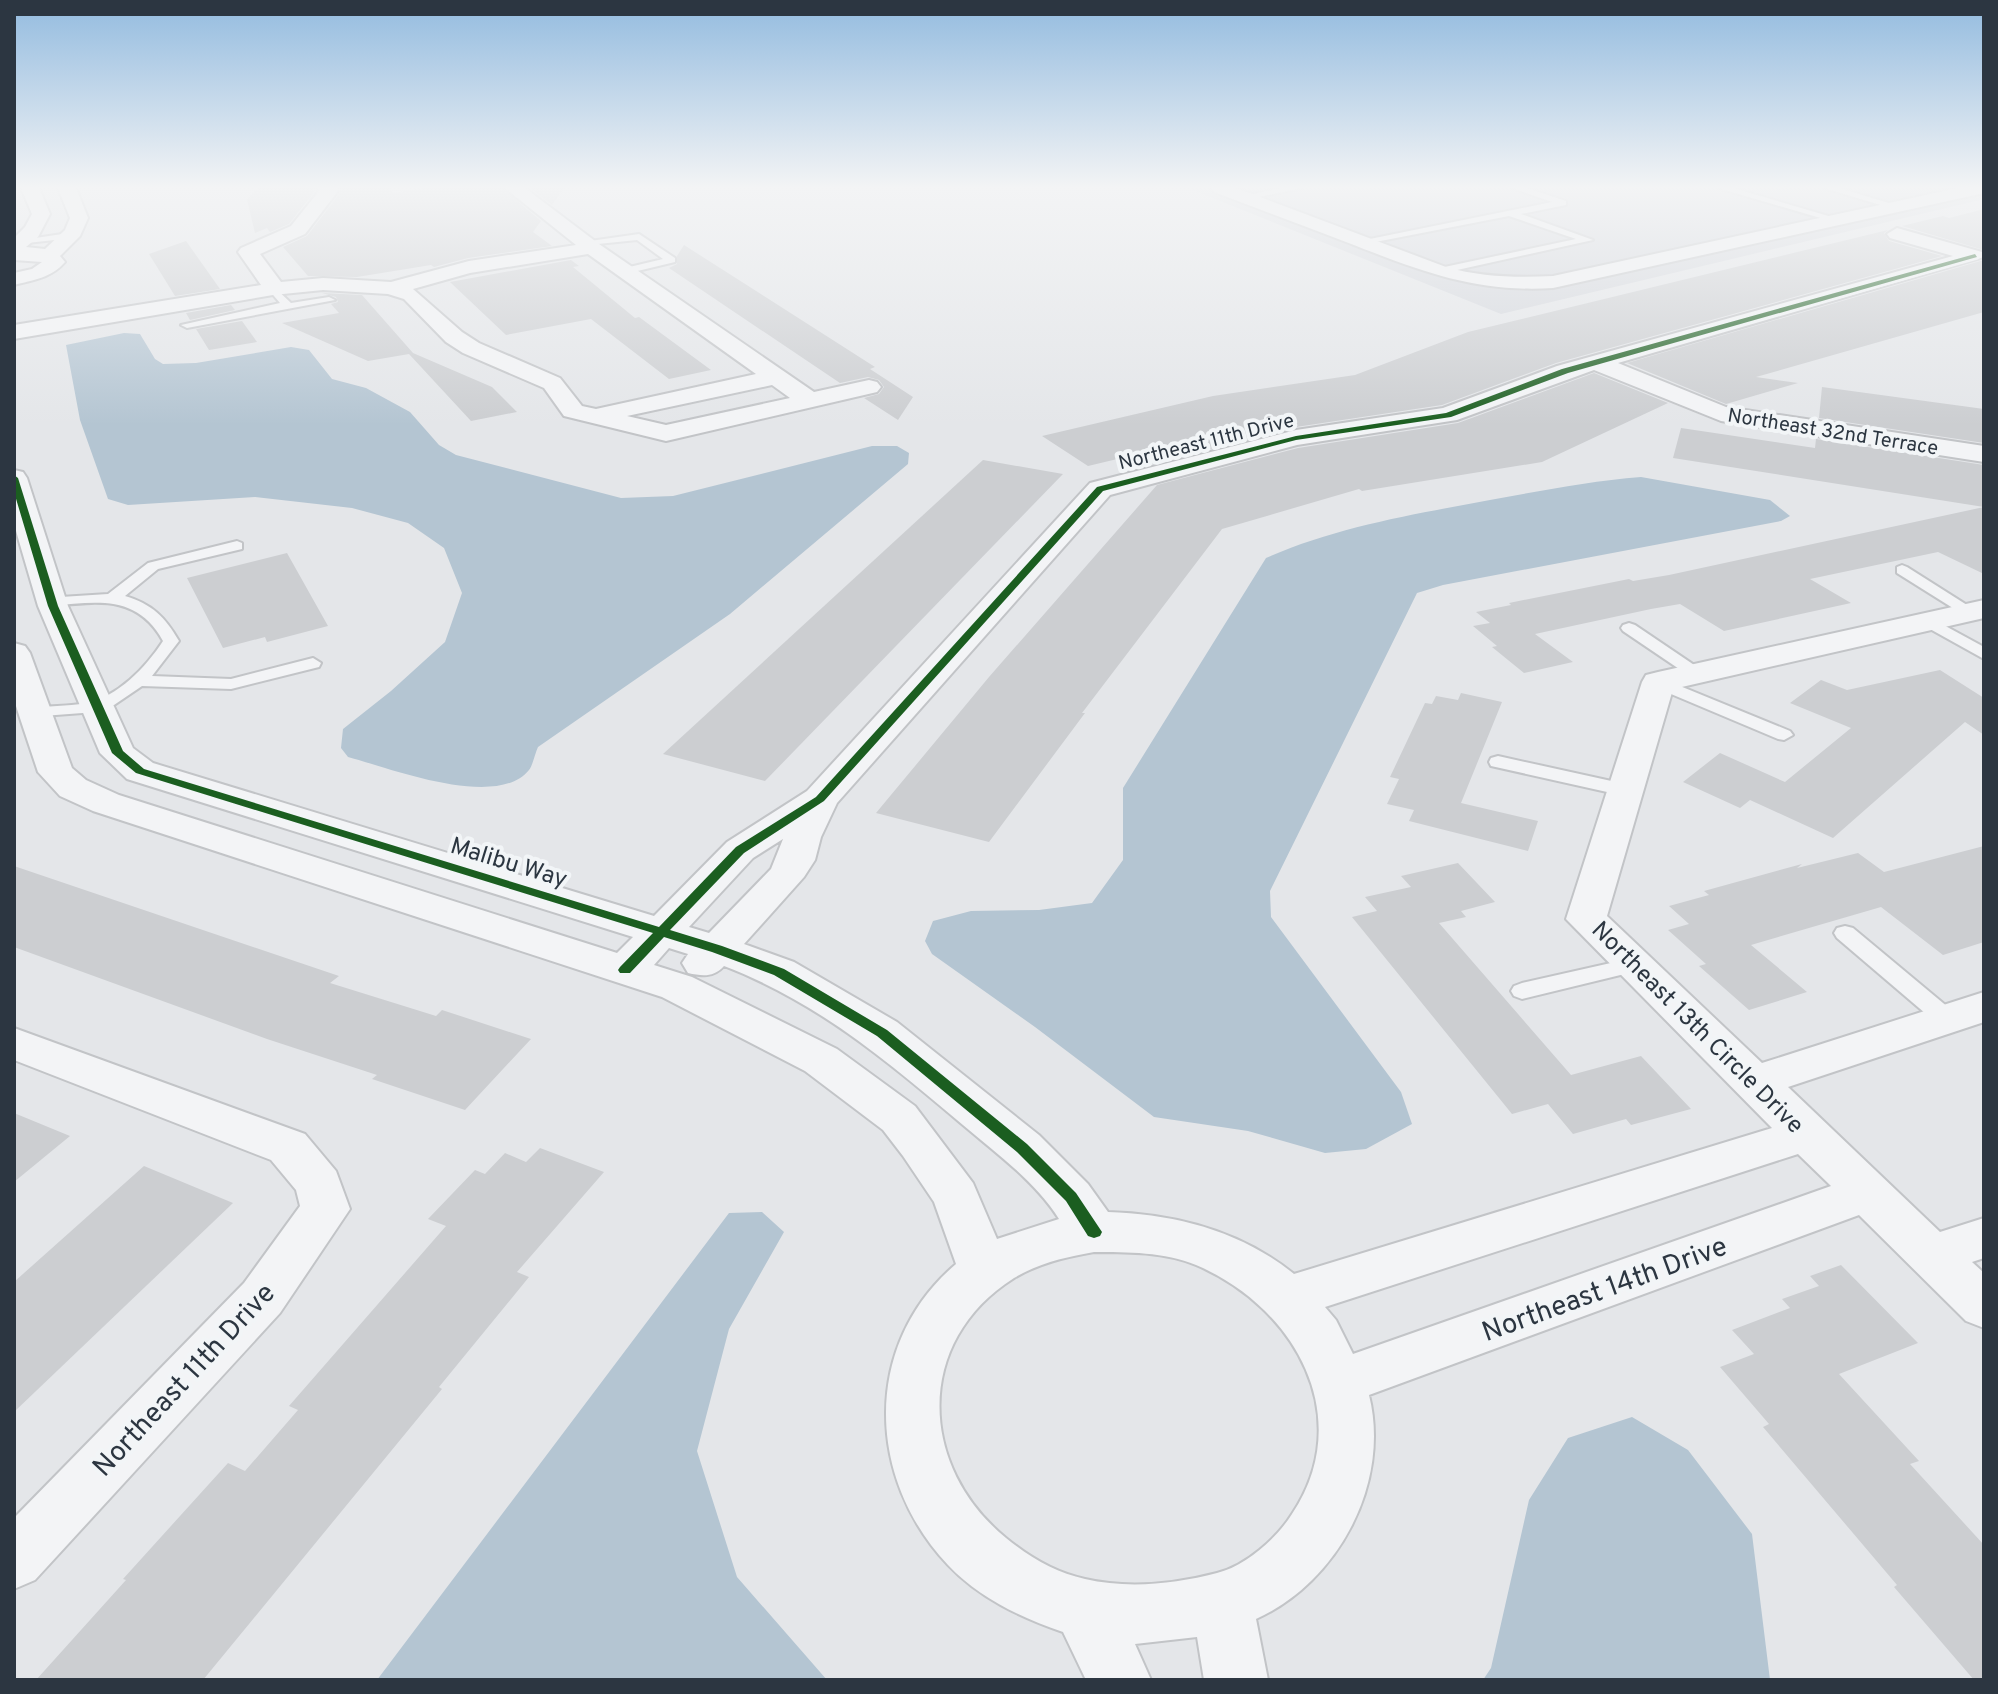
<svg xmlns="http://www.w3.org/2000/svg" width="1998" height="1694" font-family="Overpass,sans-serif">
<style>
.built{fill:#d3d6dc}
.water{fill:#b4c5d2}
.building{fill:#ccced1}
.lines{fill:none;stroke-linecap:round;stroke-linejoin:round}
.service-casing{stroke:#c2c4c7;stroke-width:4}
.minor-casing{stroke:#c2c4c7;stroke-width:4}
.service{fill:#f3f4f6;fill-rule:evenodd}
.minor{fill:#f3f4f6;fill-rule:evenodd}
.cycleway-casing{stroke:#f2f5f7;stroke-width:5}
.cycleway{fill:#1b5e20;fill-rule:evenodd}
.labels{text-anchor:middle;stroke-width:8;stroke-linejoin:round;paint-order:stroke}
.far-street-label{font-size:20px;fill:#2c3641;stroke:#f2f5f7}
.street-label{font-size:24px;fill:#2c3641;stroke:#f2f5f7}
.near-street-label{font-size:28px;fill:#2c3641;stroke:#f2f5f7}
</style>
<rect width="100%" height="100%" fill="#e4e6e9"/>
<polygon class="built" points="1188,188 1984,188 1984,199 1501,314"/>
<g class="water">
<path d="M124,333L140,334L155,359L163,364L196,363L291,347L309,350L332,379L366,388L410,412L439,445L456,455L621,498L673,496L872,446H897L909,453L908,464L730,614L538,747C535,753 533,765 529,770C497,810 389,768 348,757L341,748L343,729L391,691L445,642L462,593L444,548L408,523L352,508L255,497L128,505L108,499L80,420L66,345Z"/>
<path d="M1641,477L1770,500L1790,516L1781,521L1443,585L1417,593L1270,891L1271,917L1401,1092L1412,1124L1366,1149L1325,1153L1248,1131L1154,1117L1035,1027L932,954L925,941L933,921L971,911L1039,910L1092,903L1123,860V788L1266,558C1336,527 1415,514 1490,500C1540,491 1590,481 1641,477Z"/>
<polygon points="762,1212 784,1232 729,1329 697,1451 737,1577 827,1680 377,1680 729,1213"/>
<polygon points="1632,1417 1688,1450 1752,1534 1770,1680 1483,1680 1491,1668 1529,1500 1568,1438"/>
</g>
<g class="building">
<polygon points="257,188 314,188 315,191 289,224 270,232 267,228 255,233 247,200"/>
<polygon points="340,188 391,188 392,193 423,188 502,188 541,221 533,232 552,246 468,258 434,267 431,265 357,277 308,276 283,247 307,236 340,193"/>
<polygon points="530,188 564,188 552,205"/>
<polygon points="1984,209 1984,250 1902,226 1943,216 1949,218"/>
<polygon points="1888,230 1884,233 1889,241 1942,256 1556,363 1442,405 1296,427 1183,456 1197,440 1088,466 1042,436 1213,396 1355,375 1468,332"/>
<polygon points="186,241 220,289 175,296 149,254"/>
<polygon points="684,245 875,367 870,369 913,397 898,420 864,398 879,394 884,387 879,380 868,377 840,383 669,268 677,264 677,256"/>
<polygon points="571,260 579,266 573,267 635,318 639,317 711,370 669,379 591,319 506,335 450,282"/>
<polygon points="1984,260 1984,312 1756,377 1798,383 1726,404 1627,363"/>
<polygon points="322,293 362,295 413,353 492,387 517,412 471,421 409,354 368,361 282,323 339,313 331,304 338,302 336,297"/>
<polygon points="231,305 235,310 190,320 186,313"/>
<polygon points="242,321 257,342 209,350 196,329"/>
<polygon points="1594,373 1668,403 1542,462 1362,491 1359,489 1222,529 1082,713 1085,713 989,842 876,813 989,677 1157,485 1298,448 1458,423"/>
<polygon points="1822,387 1984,409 1984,443 1819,418"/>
<polygon points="1681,428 1815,448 1816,439 1984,465 1984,507 1673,458"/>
<polygon points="983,460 1063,474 765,781 663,754"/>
<polygon points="1984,507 1984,574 1938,552 1810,579 1851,603 1724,631 1680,604 1651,609 1535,634 1573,662 1524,673 1492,647 1497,646 1473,626 1490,623 1476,612 1511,605 1509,603 1629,579 1633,581 1669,575"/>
<polygon points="287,553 328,626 267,642 265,637 223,648 187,578"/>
<polygon points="1940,670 1984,698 1984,735 1965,722 1833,838 1750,800 1740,808 1683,782 1720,753 1785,782 1851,728 1790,703 1821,680 1847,690"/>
<polygon points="1461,693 1502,702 1461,803 1538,821 1528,851 1409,821 1414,810 1387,804 1399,779 1390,777 1425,703 1432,704 1436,696 1458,700"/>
<polygon points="1984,846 1984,942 1943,955 1881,907 1751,945 1807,992 1749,1010 1699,966 1706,964 1668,930 1689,924 1669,906 1709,895 1704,891 1802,864 1797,868 1858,853 1884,872"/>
<polygon points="1458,863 1495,902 1461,911 1466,917 1439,923 1571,1075 1641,1056 1691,1109 1631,1125 1626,1119 1573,1134 1548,1104 1512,1114 1352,917 1377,911 1365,897 1411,887 1401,876"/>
<polygon points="14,866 339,976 330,983 436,1016 442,1010 531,1039 465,1110 372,1079 377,1075 267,1039 14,947"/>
<polygon points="14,1113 70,1136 14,1182"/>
<polygon points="540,1148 604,1172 517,1272 529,1277 439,1387 442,1389 203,1680 36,1680 126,1580 123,1579 228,1463 245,1471 298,1410 289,1406 446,1226 428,1219 475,1170 485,1174 505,1153 526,1162"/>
<polygon points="144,1166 233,1203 14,1412 14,1282"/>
<polygon points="1841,1265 1918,1343 1839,1374 1919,1461 1910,1464 1984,1545 1984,1680 1974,1680 1894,1587 1897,1585 1763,1427 1769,1424 1720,1367 1754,1354 1732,1330 1790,1308 1782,1299 1819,1286 1810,1276"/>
</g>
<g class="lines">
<g class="service-casing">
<g id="service">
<polygon points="1281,188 1302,188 1245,200 1240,197"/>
<polygon points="1512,188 1526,188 1566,201 1566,205 1521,214 1593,240 1439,274 1435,273 1435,269 1576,239 1509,216 1360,245 1355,242 1552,202"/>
<polygon points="1718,188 1733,188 1842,220 1834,222"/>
<polygon points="1824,188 1839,188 1902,207 1897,210"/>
<polygon points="69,233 74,236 73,238 27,243 22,240"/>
<polygon points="639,234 675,258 675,262 625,274 620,271 621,269 663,259 637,240 588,245 583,242"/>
<polygon points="273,286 291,303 329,297 335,300 187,328 181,325 280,303 268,289"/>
<path d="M237,541L242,543V549L158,569L125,596C152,604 165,617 179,641L152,676L231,679L313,658L321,663L319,667L231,689L142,686L114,705L96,712L29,717L26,713L29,709C47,705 67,707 86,703C118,697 146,667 163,641C137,594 97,602 51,606L45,604V598L108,594L148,563Z"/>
<polygon points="1902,565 1907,567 1978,612 1976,615 1964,615 1897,573 1897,567"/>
<polygon points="1927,616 1984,647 1984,659 1921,624 1921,618"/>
<polygon points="1629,623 1635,625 1706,673 1697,678 1691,677 1623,631 1621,628 1623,625"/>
<polygon points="1658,677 1790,731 1793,735 1784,740 1778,739 1652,686 1649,682 1652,678"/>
<polygon points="1498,756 1625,784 1635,790 1625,796 1491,766 1489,762 1491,758"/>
<polygon points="1845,926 1853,928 1955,1013 1958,1019 1955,1025 1939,1025 1837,938 1834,933 1837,928"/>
<polygon points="1633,958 1641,960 1644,965 1641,970 1522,999 1514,996 1511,991 1514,986 1522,983"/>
</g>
</g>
<g class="minor-casing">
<g id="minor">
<path d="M21,188H39L50,214L38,237L26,247L45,249L65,230L70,218L58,188H76L88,218L80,236L60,256L65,262C51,278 33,280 14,285V273L32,269L42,262L14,260V238L25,227L32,214Z"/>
<path d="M317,188H336L338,191L305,234L260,254L281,282L323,278L391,282L469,261L576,245L505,188H525L599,244L814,392L869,380L877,382L881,387L877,392L666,441L564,416L544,388L463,353L446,342L404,299L388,294L323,290L273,295L14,339V325L261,285L238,252L241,248L291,226L319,191ZM588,254L756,374L596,409L582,406L560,378L479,343L462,332L413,289L470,273ZM772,385L790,398L666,425L627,416Z"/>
<path d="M1211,188H1236L1446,267C1481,277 1517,278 1553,276L1958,188H1984V193L1553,288C1474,293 1418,270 1346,242C1302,225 1258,209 1214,192Z"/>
<path d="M1897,228L1982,252L1984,257L1618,363L1726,407L1984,446V462L1721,421L1594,370L1457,420L1297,445L1110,495L837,803L821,837L815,860L804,877L744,944L794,962L897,1022L1039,1135L1088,1184L1108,1212C1175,1214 1241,1231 1294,1274L1772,1128L1566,919L1642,682L1646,675L1658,672L1984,600V618L1673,689L1607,916L1762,1063L1984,992V1022L1788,1087L1940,1232L1984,1218V1258L1972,1262L1984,1273V1328L1966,1321L1859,1215L1369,1395C1391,1483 1338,1582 1256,1619L1268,1680H1204L1197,1637L1135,1644L1151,1680H1086L1063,1632C1020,1617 979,1598 948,1565C866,1478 862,1344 956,1264L934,1202L903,1156L883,1130L805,1071L662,997L93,811L60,796L38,772L14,700V643L25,646L30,653L72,768L86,780L119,795L617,953L633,937L127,779L100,753L38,606L14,524V470L23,472L27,478L68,606L133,748L153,763L654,916L727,842L807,791L1090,483L1296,430L1443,408L1557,366L1953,256L1890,238L1887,234ZM783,839L771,869L709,933L689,927L753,858ZM669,948L688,954L682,963L688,973C702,976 713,978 724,966C818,1002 887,1061 963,1125C996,1153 1036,1182 1059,1219L997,1239L973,1183L915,1106L837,1049L692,977L654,965ZM1798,1154L1831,1186L1353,1354L1336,1320L1325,1307ZM1094,1252C1127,1252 1165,1252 1196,1265C1295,1307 1357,1417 1292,1514C1277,1538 1246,1566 1217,1573C1175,1584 1128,1589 1085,1579C1056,1573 1029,1557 1006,1538C918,1466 914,1341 1014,1278C1039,1263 1066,1257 1094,1252Z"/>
<polygon points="14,1028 305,1134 336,1171 350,1209 280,1313 35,1580 14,1589 14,1518 244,1283 300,1206 296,1190 271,1160 14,1060"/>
</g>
</g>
<use href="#service" class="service"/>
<use href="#minor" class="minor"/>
<g class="cycleway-casing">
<polygon id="cycleway" points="1975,254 1977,257 1568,373 1451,417 1296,440 1103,491 824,801 744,853 670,930 722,946 784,969 887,1030 1027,1144 1076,1193 1102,1232 1100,1236 1094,1238 1088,1236 1066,1201 1017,1152 877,1036 774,975 712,952 664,937 630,973 620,973 618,970 620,967 653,933 136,773 112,753 48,606 14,492 14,475 18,478 58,606 123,751 144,769 659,927 736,847 816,797 1097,487 1296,436 1446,413 1562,369"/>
</g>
<use href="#cycleway" class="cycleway"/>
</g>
<linearGradient id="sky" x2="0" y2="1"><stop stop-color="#93bbdf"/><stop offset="0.44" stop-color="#f3f4f5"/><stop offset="1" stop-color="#f3f4f5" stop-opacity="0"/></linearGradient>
<rect width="1998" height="425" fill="url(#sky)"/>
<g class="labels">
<g class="far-street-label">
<text transform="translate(1833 431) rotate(9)" y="7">Northeast 32nd Terrace</text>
<text transform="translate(1206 441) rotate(-14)" y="7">Northeast 11th Drive</text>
</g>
<g class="street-label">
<text transform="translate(509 862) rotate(17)" y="8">Malibu Way</text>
<text transform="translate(1698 1027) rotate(45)" y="8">Northeast 13th Circle Drive</text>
</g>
<g class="near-street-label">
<text transform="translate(1604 1288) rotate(-20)" y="10">Northeast 14th Drive</text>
<text transform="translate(183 1379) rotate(-47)" y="10">Northeast 11th Drive</text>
</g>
</g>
<rect width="1998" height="1694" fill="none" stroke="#2c3641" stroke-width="32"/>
</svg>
